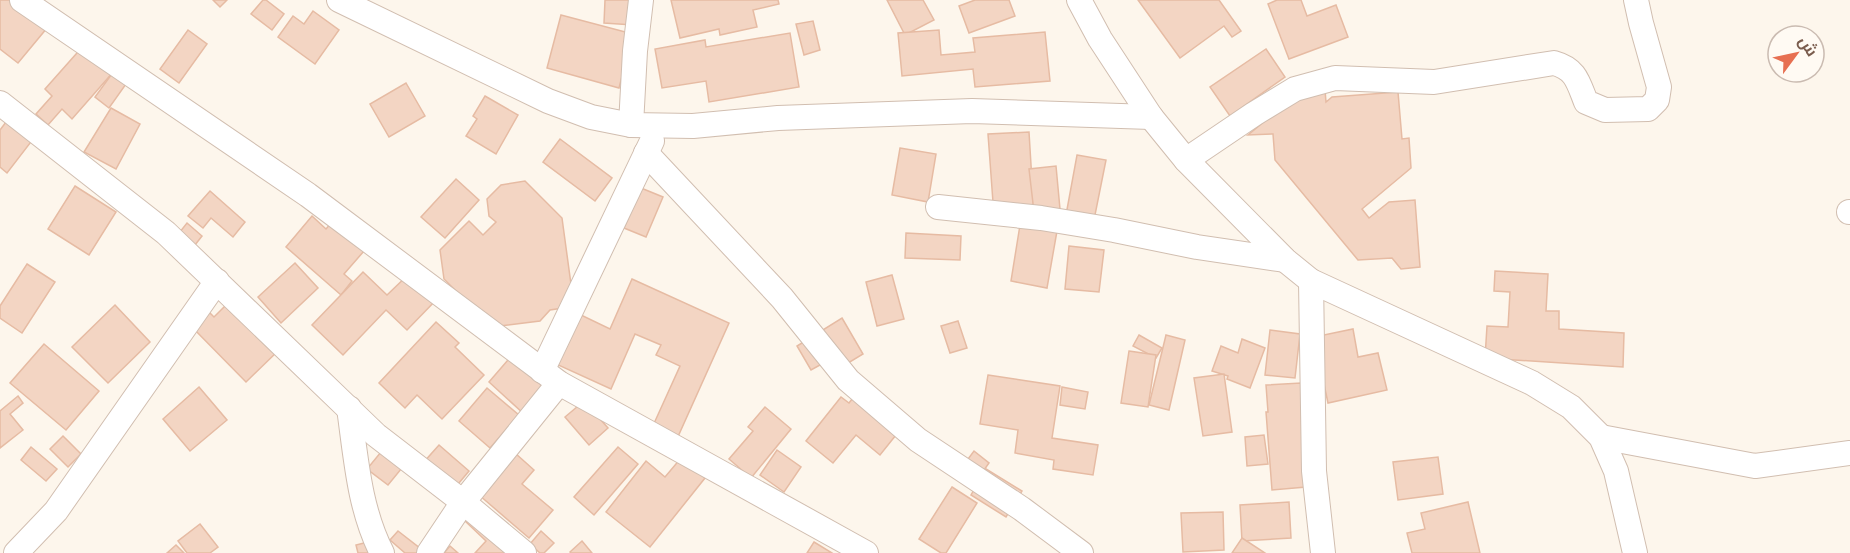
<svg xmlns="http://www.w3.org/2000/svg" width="1850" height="553" font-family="'Noto Sans',Cairo,sans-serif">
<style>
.building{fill:#f3d5c3;stroke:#e6bba3;stroke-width:1.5}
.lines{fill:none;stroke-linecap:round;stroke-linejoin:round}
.minor-casing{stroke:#d1beb0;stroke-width:26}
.minor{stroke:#fff;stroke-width:24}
</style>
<rect width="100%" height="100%" fill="#fdf6ec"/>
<g class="building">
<polygon points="0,0 13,0 47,28 18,63 0,49"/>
<polygon points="213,0 227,0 220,7"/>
<polygon points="263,0 266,0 284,14 272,30 251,14"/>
<polygon points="605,0 634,0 633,25 604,23"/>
<polygon points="671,0 778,0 779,4 753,10 757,27 720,35 719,29 680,38"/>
<polygon points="887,0 923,0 934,20 905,35"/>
<polygon points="975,0 1009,0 1015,16 969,33 959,6"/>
<polygon points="1138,0 1219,0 1241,31 1232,37 1224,26 1180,58"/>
<polygon points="1277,0 1301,0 1307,16 1336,5 1348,37 1289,59 1268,4"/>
<polygon points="313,11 339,30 315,64 278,37 293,16 304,24"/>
<polygon points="561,15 633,34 619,88 547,68"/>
<polygon points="813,21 820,50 804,55 796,24"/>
<polygon points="188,30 207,44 179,83 160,69"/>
<polygon points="939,30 941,55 975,52 973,38 1045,32 1050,81 975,87 973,69 902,76 898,33"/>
<polygon points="790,33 799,87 709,102 706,81 662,88 655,49 705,40 706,47"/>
<polygon points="92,36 122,62 72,119 62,109 48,125 36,114 52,96 45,89"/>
<polygon points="1266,49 1285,77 1230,116 1210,87"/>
<polygon points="122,60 136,70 109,108 95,97"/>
<polygon points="1324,78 1326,102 1332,97 1398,92 1402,139 1409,138 1411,168 1362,209 1369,218 1389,202 1415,200 1420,267 1401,269 1392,258 1358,260 1275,160 1273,134 1248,135 1271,116"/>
<polygon points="406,83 425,116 389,137 370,104"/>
<polygon points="485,96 518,115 496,154 466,136 477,119 473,116"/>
<polygon points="111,108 140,124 116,169 84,152"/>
<polygon points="9,118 34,138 7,173 0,167 0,130"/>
<polygon points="1029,132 1034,214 994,216 988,134"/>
<polygon points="560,139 612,178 595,201 543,162"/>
<polygon points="900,148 936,154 928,202 892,195"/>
<polygon points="1077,155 1106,160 1094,220 1066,215"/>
<polygon points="1056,166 1060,209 1034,212 1029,169"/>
<polygon points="456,179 479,200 445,238 421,217"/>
<polygon points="525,181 562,218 573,299 563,308 550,310 540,321 492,327 444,279 440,250 469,221 483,235 496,222 489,216 487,199 501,185"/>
<polygon points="75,186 116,212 89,255 48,229"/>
<polygon points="641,188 663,197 646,237 624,228"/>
<polygon points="210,191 245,222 233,237 211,218 203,228 188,216"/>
<polygon points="312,216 326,229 332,222 364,251 344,274 352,281 341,295 286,247"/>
<polygon points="187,223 202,236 195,245 179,233"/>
<polygon points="1020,225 1057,231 1047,288 1011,281"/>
<polygon points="906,233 961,236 960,260 905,258"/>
<polygon points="1069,246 1104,250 1099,292 1065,289"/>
<polygon points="295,263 318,288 281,323 258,297"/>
<polygon points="27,264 55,282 22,333 0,318 0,306"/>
<polygon points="412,271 439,297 407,330 386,310 343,355 312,325 363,272 387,295"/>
<polygon points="1495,271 1548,274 1546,311 1559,311 1559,329 1624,333 1623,367 1485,358 1487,326 1508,327 1510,292 1494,291"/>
<polygon points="892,275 904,319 877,326 866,282"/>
<polygon points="632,279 729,323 676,441 651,430 680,366 656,355 661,345 635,334 611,389 556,364 579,314 610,329"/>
<polygon points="232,299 281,348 246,382 190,325 206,309 214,317"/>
<polygon points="115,305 150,342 108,383 72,347"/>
<polygon points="842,318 863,354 835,371 829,360 811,370 797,346"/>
<polygon points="958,321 967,348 950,353 941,326"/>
<polygon points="436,322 459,343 455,347 484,375 442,419 417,395 405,408 379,383"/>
<polygon points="1353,329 1358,357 1378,353 1387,390 1328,403 1314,337"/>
<polygon points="1270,330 1300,334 1295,378 1265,375"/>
<polygon points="1139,335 1162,348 1156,358 1133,346"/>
<polygon points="1166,335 1185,340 1169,410 1149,405"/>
<polygon points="1242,339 1265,348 1250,388 1227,379 1228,376 1212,371 1221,346 1238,353"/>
<polygon points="44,344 99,391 66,430 10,383"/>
<polygon points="521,345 557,376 524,414 489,382"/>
<polygon points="1129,351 1156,355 1148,407 1121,403"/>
<polygon points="1224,374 1232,432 1203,436 1194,378"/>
<polygon points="988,375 1060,386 1052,438 1098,445 1093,475 1053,469 1054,460 1015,453 1018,430 980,424"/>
<polygon points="1301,383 1306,487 1272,490 1266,412 1268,412 1266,385"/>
<polygon points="864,384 908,420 880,455 856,435 833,463 806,441 841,397 849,403"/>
<polygon points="199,387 227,420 190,451 163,419"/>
<polygon points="1062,387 1088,392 1085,409 1060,405"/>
<polygon points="487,388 519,415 490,448 459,421"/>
<polygon points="18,396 23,403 10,414 23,430 0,448 0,411"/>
<polygon points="584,401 608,428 589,445 565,417"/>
<polygon points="765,407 791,429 751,478 729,459 753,431 748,427"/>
<polygon points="1264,435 1268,464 1247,466 1245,437"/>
<polygon points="63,436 81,454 68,467 50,449"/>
<polygon points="390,441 411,457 388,485 367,469"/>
<polygon points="439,445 469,471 454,489 423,463"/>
<polygon points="31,447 57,469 46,481 21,460"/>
<polygon points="618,447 638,464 594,515 574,497"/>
<polygon points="777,450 801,467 784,492 760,475"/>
<polygon points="974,451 989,463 975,483 959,471"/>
<polygon points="515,453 534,470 522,484 553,510 529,538 479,495"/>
<polygon points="1438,457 1443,494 1398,500 1393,462"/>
<polygon points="681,458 705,478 650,547 606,512 646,461 665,477"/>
<polygon points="986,469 1022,491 1006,517 971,495"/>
<polygon points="952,487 977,503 946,553 941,553 919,539"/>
<polygon points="1289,502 1291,538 1242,541 1240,505"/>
<polygon points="1468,502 1480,553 1412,553 1407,533 1425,529 1421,513"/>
<polygon points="478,506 526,553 475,553 486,541 464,520"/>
<polygon points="1223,512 1224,550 1183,552 1181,513"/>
<polygon points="200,524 218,547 210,553 187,553 178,541"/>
<polygon points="398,531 421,549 418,553 405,553 390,540"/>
<polygon points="541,531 554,543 544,553 540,553 530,544"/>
<polygon points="1242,538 1265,553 1232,553"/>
<polygon points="372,541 375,553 358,553 356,545"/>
<polygon points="582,541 592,553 571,553 570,552"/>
<polygon points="814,542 832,553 807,553"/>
<polygon points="176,545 184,553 167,553"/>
<polygon points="450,546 458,553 444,553"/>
</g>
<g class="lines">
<g class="minor-casing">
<g id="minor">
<polyline points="22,0 308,195 559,383 866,553"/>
<polyline points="339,0 548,101 591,117 631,125 693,126 778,118 972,111 1151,117"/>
<polyline points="1079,0 1100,39 1151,117 1186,160 1285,260 1311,281 1532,383 1571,407 1601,437 1616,471 1635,553"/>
<polyline points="0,103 166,233 376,435 463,502 524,553"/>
<polyline points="631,125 635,51 641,0"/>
<polyline points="646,153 782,298 848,380 918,440 1022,509 1081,553"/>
<path d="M1186,160L1254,114L1295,89L1335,78L1434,82L1554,63C1576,69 1578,82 1586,102L1605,110L1648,109L1657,100L1659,87L1641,23L1636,0"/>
<polyline points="938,207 1041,218 1114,230 1197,247 1285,260"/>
<polyline points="1849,212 1850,212"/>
<polyline points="1311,281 1314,471 1323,553"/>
<polyline points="542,371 652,141"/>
<path d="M349,408C356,458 359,508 382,553"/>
<polyline points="1601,437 1755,466 1850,453"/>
<polyline points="16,553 56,511 217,281"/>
<polyline points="429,553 463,502 559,383"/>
</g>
</g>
<use href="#minor" class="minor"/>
</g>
<g transform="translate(1796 54) rotate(57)"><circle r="28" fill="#fffaf3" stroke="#cabbb1" stroke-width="1.5"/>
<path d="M0-4.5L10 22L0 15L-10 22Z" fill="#e76f51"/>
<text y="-9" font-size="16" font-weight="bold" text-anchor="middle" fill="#7a5c4d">ش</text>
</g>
</svg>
